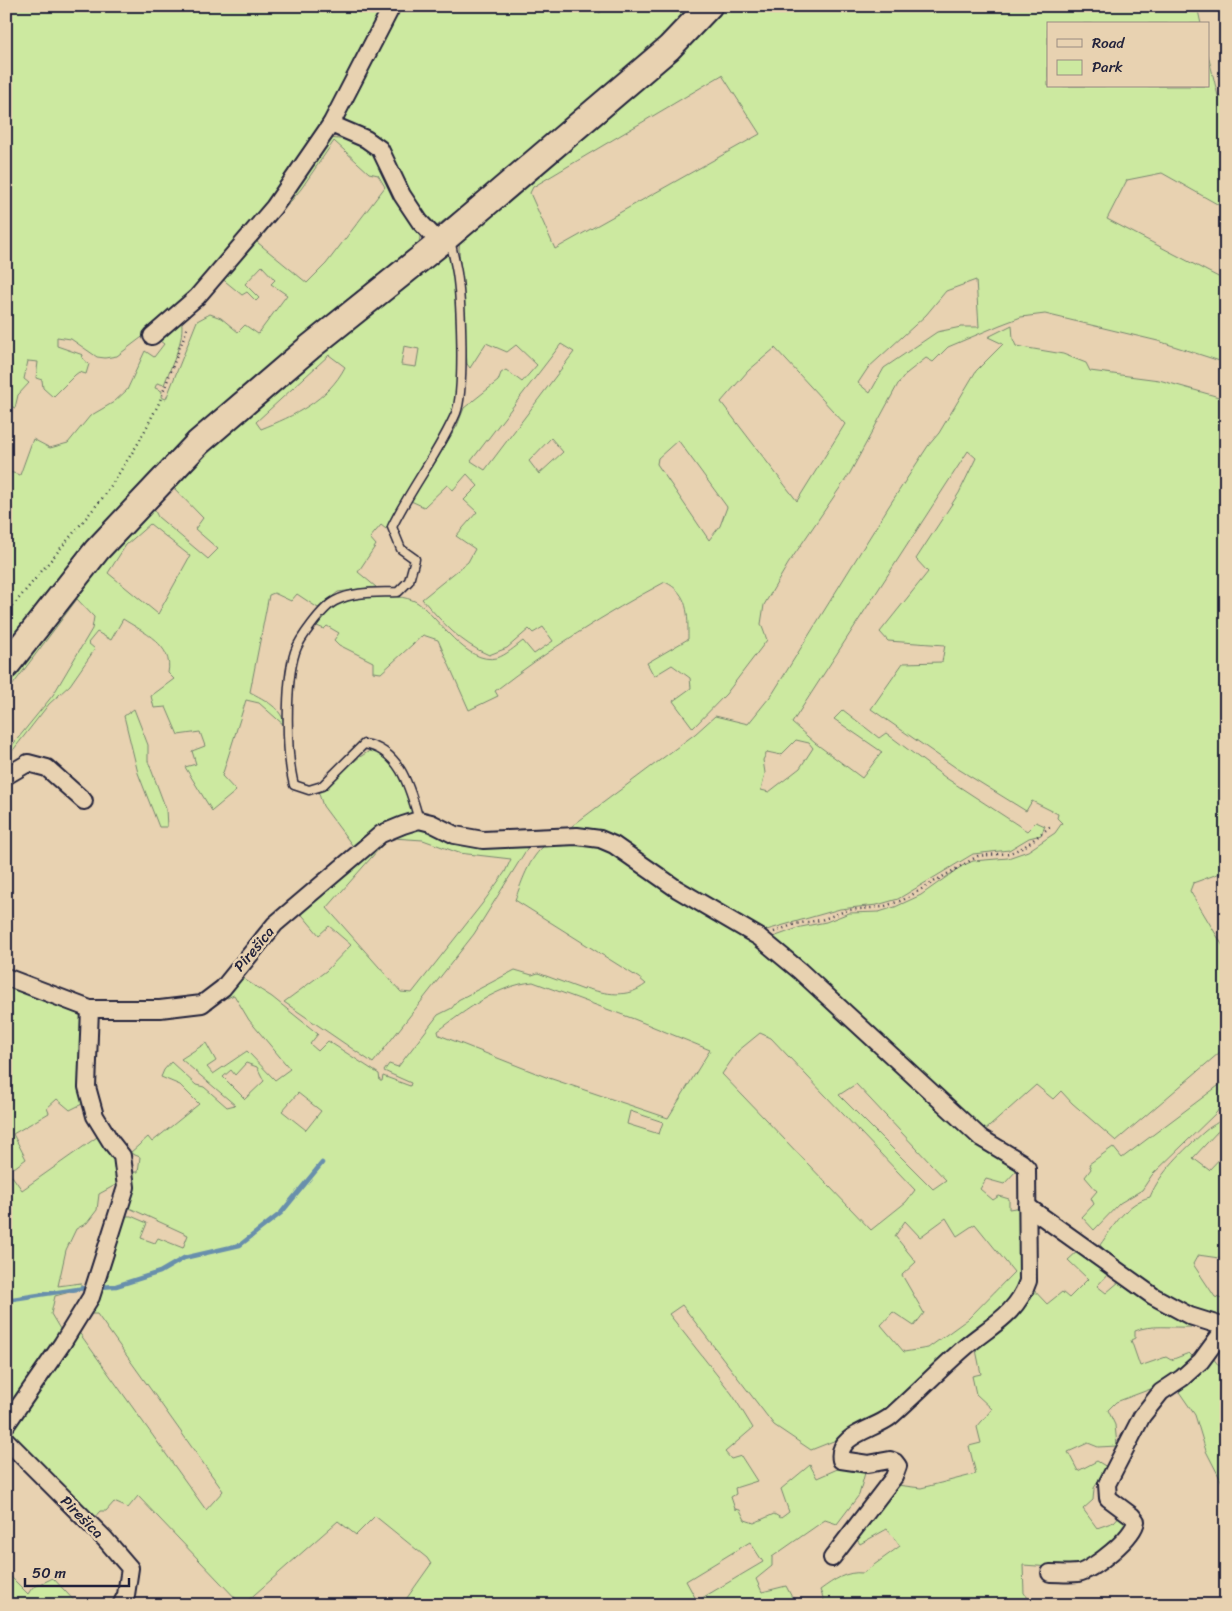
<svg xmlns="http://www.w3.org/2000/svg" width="1232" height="1611" font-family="Sriracha,sans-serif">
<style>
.green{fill:#cce9a0;stroke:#77866e;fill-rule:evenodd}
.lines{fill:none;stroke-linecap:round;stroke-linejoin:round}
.stream{stroke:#688fac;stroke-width:4.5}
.lane-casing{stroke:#22223b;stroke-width:11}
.street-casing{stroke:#22223b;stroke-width:20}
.primary-casing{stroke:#22223b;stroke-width:29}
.path{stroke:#22223b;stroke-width:2.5;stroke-dasharray:1 4;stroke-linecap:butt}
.lane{stroke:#e8d2b1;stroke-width:8}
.street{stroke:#e8d2b1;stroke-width:16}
.primary{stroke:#e8d2b1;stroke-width:25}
.labels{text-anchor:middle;stroke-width:5;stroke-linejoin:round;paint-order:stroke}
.street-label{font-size:15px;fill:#22223b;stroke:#e8d2b1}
</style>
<rect width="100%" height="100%" fill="#e8d2b1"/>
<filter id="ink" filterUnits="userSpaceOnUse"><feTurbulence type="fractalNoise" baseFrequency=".02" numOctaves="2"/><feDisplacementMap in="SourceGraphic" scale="10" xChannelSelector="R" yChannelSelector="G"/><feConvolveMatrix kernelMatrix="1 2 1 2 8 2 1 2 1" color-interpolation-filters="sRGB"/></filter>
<g filter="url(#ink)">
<g class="green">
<polygon points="6,6 387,6 293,174 202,284 166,319 117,356 105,358 97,357 71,339 57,337 57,346 83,355 82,358 89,364 86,374 79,372 75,375 53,397 43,388 42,380 36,378 38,362 28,361 24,379 29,383 18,395 15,408 6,404"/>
<polygon points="398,6 592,6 600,13 605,6 696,6 672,31 495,182 434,228 427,225 399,178 347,125 342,116"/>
<path d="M722,6H1197L1201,24H1048V86H1208V55L1218,96L1226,99V209L1162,173L1127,180L1107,219L1226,281V363L1158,341L1045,314L1021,317L1000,325L948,347L933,362L926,358L907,373L898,384L850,473L788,564L764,605L761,624L767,640L726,694L693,728L673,701L691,688L690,678L672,665L654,676L647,663L688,639C688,615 689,593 665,582C605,614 548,650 495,691L498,696L469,710L438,640L423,635L381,673L373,672V662L339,645L334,640L339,633L327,626L324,629L317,626C323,615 331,604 343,600C360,594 404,593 418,603C439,618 466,665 497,658C506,655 515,647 523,641L534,654L553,641L543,627L533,633L529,629L507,648L489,655C460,643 442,622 422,599L468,562L475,549L456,536L477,512L464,500L478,486L467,474L453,490L447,485L424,507L411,501L457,426L464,408L498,381L501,373L506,370L522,382L537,365L516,345L507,352L486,343L470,368L467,364L459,249L460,238L695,35ZM722,75L760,134L555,249L530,193L533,187ZM976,280L979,327H961L937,332L884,368L870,393L858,383L868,368L926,315L946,291ZM561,344L574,352L485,470L471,461ZM775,348L845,424L797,501L721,402L748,371ZM551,438L563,452L539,474L529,461ZM678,440L727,507L720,526L709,540L657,464L658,458Z"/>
<path d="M329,138L359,141L370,147L421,231L419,243C266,360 123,491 6,646V471L20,475L33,439L50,448L68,443L90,416L114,402L127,390L145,351L154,357L164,344L156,338L181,318C186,339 171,365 164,385L157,383L155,388L162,391L161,397L166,399L197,321L210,314L221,318L238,332L245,325L258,334L287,295L271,284L275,280L262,266L245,284L259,298L256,301L247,292L242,295L220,277ZM334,141L369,173L378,175L385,187L326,264L307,283L257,242L301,189Z"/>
<path d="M446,250C457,271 455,296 456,318C457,343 462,370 458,395C451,441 404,485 386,529L381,525L370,538L376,545L358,572L376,587L338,592L318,608L297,594L291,601L274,593L269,595L250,692C265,700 282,708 285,726L259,703L246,700L222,776L236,791L212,811L185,767L196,764L192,751L205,746L200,732L178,735L166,707L154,708L151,696L174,679L168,673C174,645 143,632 123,619L111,640L97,632L88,643L95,649L70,685L49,704L10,754L6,753L53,695L92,629L94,617L77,599L6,694V681L50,622L148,508L155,511L158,517L208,559L218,549L195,529L203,518L171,485L221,433ZM404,346L419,349L416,367L401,365ZM329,355L345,367C328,400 294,416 261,429L256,422ZM150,524L190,556L158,614L108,573L126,545Z"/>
<path d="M1012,325L1013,339L1016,346L1063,354L1086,363L1090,371L1159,380L1226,399V871L1193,883L1190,891L1226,951V1047L1116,1141L1072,1103L1061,1091L1053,1099L1036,1085L981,1134L765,940L801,927L826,922L849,913L879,912L895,907L921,895L962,866L973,861L1008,858L1028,851L1055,833L1062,823L1057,818L1058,814L1032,801L1026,811L955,767L871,709L903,663L942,662L945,645L888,641L880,632L928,572L916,559L959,493L976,458L968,451L792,723L815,743L862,778L882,752L834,719L843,710L879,738L886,733L946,778L1027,831L1036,822L1045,826L1041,835L1029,838L1009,850L973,854L898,899L877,905L840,909L756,933L734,918L568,829L695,734L715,716L748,724L773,693L889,506L928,446L939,433L976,371L1003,344L988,337ZM796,740L809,743L813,748L800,768L769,792L761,790L765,773L763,760L767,752L781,755Z"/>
<polygon points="134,709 148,745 148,761 166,809 167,827 159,827 138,773 124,716"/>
<path d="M375,749L391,760L413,807L411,814L355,849L323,806L318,791C340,781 351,757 375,749Z"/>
<path d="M423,827L530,844L474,934L373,1063L284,1002L326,971L351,945L329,926L319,935L298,910L389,835ZM393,838L423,840L459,853L511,859L505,872L482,904L412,993L401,992L327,908L385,842Z"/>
<path d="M565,837L611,848L723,921L777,959L1017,1170L1004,1184L986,1179L980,1189L993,1200L999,1196L1009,1199V1209L1022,1207L1024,1272L1018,1295L886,1420L811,1450L774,1425L682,1305L669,1314L732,1394L753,1428L725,1452L731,1459L741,1456L757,1481L735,1488L736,1494L731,1497L735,1509L740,1510L745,1520L754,1523L774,1514L781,1518L789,1512L781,1489L810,1465L817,1478L842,1467L866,1469L859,1495L837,1524L825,1520L772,1557V1566L756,1579L762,1592L786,1586L796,1605H402L431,1564L427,1558L375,1516L356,1535L338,1521L246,1602L240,1603L138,1496L128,1508L114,1502L106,1511H100L91,1521L11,1440L8,1431L78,1331L206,1510L223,1491L97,1314H89L121,1216H131L147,1223L141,1238L155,1243L158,1238L183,1248L188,1235L125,1206L129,1172H138L140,1157L130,1153L148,1137L152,1142L199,1104L180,1085L161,1077L164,1070L171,1062L196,1085L204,1087L227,1107L235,1105L181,1059L206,1043L216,1061L207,1067L213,1074L247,1051L275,1080L290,1069L249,1020L234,995L227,998L224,996L235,980L242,978L272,997L318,1034L310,1044L318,1051L328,1041L379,1074L380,1081H382L383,1076L410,1086L411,1083L384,1071L389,1064L398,1067L438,1015L452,1008L458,1000L515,970L532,975L538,973L584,990L585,988C606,994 627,999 646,984L639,978L515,900C522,881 531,852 550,842C554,839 560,839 565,837ZM533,982L634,1019L710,1050L668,1118L546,1077L439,1035L438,1031C466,1010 498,985 533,982ZM760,1033L771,1038L915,1190L906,1202L871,1230L722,1074L738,1051ZM246,1063L257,1067L264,1081L245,1099L223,1077L231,1070L235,1075ZM856,1084L946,1180L933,1189L839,1095ZM298,1093L321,1111L306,1130L282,1111ZM630,1111L663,1122L659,1134L627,1124ZM946,1218L957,1236L975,1224L1014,1272L968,1319L928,1348L904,1352L881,1325L893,1312L914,1326L924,1313L902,1275L916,1262L895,1236L905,1221L920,1237ZM750,1542L763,1562L697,1601L686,1581Z"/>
<polygon points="6,981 76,1009 81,1015 84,1027 82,1104 70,1110 57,1099 47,1108 49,1113 13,1134 26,1159 14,1168 8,1158 6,1159"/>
<polygon points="1226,1080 1226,1101 1222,1101 1217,1112 1152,1175 1142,1190 1120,1203 1094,1230 1082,1217 1094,1204 1091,1198 1097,1191 1085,1177 1091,1169 1089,1164 1113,1147 1122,1158"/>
<path d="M1226,1116V1135L1219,1130L1193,1158L1209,1170L1226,1152V1259L1198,1255L1193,1264L1215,1297L1226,1300V1320L1182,1308L1106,1258L1107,1252L1100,1245C1114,1226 1126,1203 1150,1197C1160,1172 1184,1150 1204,1132C1210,1126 1219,1123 1226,1116Z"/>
<polygon points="100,1135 111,1148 121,1182 99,1194 97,1210 87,1223 76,1229 66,1250 58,1286 81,1283 81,1289 55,1296 51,1314 63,1334 6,1417 6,1181 12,1176 22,1190"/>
<path d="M1079,1250L1110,1272L1097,1286L1106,1293L1120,1281L1192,1320L1191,1327C1173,1328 1150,1324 1135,1331V1338L1131,1340L1140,1366L1166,1357L1171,1360L1189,1353L1196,1360L1164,1384L1116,1402L1108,1410L1115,1425L1117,1446L1098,1447L1088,1443L1068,1452L1078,1471L1097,1461L1107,1467L1094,1488L1093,1500L1083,1509L1097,1528L1114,1522L1122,1513L1130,1521L1129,1527L1079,1569L1023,1565L1024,1593L1033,1604L1073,1600V1605H826L820,1590C834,1580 846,1571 863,1573L900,1546L887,1529L860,1544L853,1534L889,1484L921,1488L976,1474L969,1446L981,1443L977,1427L992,1409L976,1394L972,1376L981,1374L975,1345L1030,1286L1047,1304L1062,1292L1069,1298L1088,1279L1068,1260Z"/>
<polygon points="1213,1358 1219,1366 1226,1362 1226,1490 1206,1451 1195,1415 1175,1386"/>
<polygon points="11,1577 28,1594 32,1588 53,1578 78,1605 6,1605 6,1587"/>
</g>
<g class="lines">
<g class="stream">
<polyline points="99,1287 116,1286 160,1272 184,1258 240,1245 281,1213 322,1163"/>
<polyline points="6,1300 91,1287"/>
</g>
<g class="lane-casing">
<path id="lane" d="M419,820C410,789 401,750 364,744L322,786L309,790L294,785C286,755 285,683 295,652C299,639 323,607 335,601C355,591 376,593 398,592L409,581L415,559L401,549L392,527C411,487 439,453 456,413C465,391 461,299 457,273C455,261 452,250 450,239"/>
</g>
<g class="street-casing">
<g id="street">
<polyline points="331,124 366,139 380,149 402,195 420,222 440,243"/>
<polyline points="152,336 197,297 274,207 331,124 392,6"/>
<polyline points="6,776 28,763 47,768 84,801"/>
<path d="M6,977L90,1009H160L202,1004L223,988L275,924L381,834L403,825L419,820L431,823L455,835L483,840L577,836L600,839L614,845L677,889L759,937L800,971L981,1138L1021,1162L1027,1168L1028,1281C1017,1315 988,1327 963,1349C938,1371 915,1395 890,1417C873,1430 836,1435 841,1460L868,1464L890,1460L895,1462L898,1466L894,1477L832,1558"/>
<path d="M1027,1206L1153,1296L1190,1316L1222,1326L1223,1331L1201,1361L1182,1378L1161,1392L1142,1416L1107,1484L1108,1498L1132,1516L1136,1521C1134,1537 1093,1570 1078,1573C1070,1574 1059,1573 1050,1573"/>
<polyline points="6,1425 62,1344 91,1297 126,1187 122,1156 111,1142 95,1116 87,1087 90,1009"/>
<polyline points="6,1440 105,1539 130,1568 126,1595 121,1605"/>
</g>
</g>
<g class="primary-casing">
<polyline id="primary" points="6,666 97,550 198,443 310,347 440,243 669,48 709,6"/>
</g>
<g class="path">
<polyline points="6,614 105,495 139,442 159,403 188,326"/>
<polyline points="774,932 795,924 821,920 848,910 882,907 903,900 978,856 1010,853 1024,847 1051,826"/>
</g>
<use href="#lane" class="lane"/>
<use href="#street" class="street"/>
<use href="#primary" class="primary"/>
</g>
</g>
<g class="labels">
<g class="street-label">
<text transform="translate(254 949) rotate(-50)" y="5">Pirešica</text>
<text transform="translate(82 1517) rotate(45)" y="5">Pirešica</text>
</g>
</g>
<rect width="1232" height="1611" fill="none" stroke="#e8d2b1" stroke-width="25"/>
<rect x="12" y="12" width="1207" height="1586" fill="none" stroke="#22223b" stroke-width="2" filter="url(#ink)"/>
<rect x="1047" y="22" width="162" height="65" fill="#e8d2b1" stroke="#998c82"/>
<rect x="1057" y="39" width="25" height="8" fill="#e8d2b1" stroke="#998c82"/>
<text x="1092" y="48" font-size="15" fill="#22223b">Road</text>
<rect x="1057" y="60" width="25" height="15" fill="#cce9a0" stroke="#998c82"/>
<text x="1092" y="72" font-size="15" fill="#22223b">Park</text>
<path d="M25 1578v8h104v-8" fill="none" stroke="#22223b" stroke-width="2.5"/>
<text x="32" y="1578" font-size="15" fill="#22223b" stroke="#e8d2b1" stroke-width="4" paint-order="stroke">50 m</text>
</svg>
